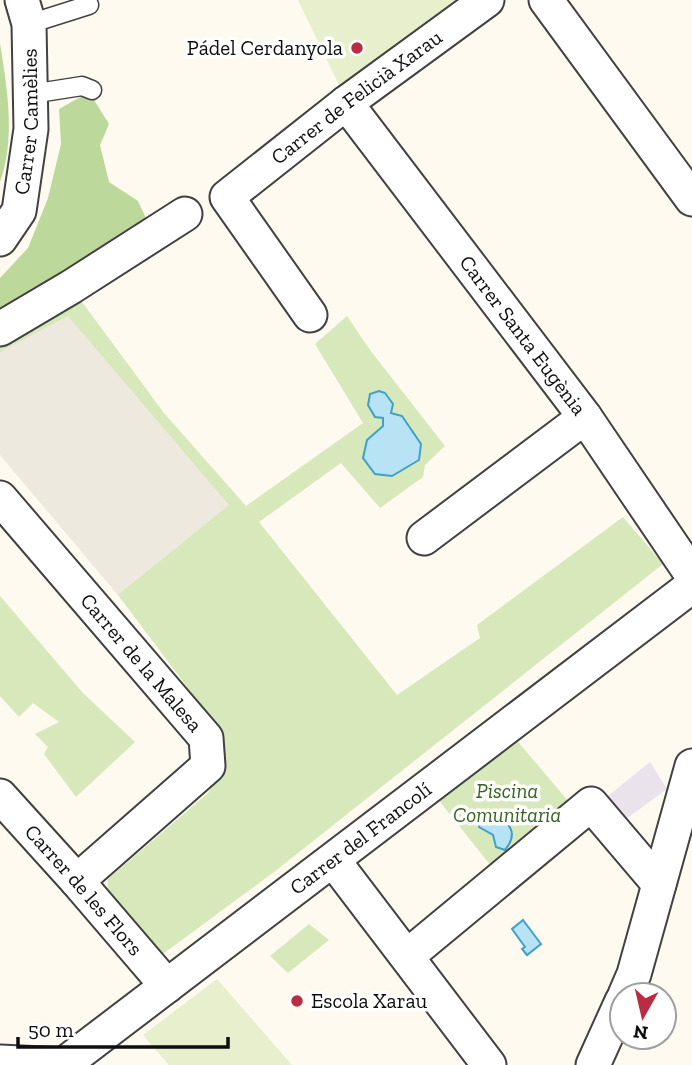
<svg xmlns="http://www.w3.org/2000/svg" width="692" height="1065" font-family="'Zilla Slab',serif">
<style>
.industrial{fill:#eae3ec}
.green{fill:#d7e8bb}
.forest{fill:#bdd89b}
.pitch{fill:#e7efcc}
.plaza{fill:#eee9df}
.water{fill:#b7e3f4;stroke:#41a0c8;stroke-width:2}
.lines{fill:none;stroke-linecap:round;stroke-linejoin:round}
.lane-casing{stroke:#414141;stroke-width:21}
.street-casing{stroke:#414141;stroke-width:37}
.lane{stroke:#fff;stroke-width:18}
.street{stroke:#fff;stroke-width:33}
.poi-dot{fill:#b92c42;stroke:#fff;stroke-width:2.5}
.labels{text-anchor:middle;stroke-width:7;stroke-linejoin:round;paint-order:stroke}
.poi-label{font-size:21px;fill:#0e0e0e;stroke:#fff;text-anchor:end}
.street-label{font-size:21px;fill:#0e0e0e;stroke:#fff}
.park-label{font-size:21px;font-style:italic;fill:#366321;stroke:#fff}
</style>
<rect width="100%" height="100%" fill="#fefaf0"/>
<polygon class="industrial" points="650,762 667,789 619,824 603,800"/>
<g class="green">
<polygon points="71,287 164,413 246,506 363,423 315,344 347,316 370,350 445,446 425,465 423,477 380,508 341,463 259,522 397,695 480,638 477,625 623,517 663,564 274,872 163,954 160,954 107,900 108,879 208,793 218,775 218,728 118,595 0,452 0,329"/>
<polygon points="0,596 83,693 135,742 76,797 44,754 48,747 35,734 59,722 33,703 19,717 0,696"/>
<polygon points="514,737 575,809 495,871 437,798"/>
<polygon points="309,924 329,940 288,973 270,956"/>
</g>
<g class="forest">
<path d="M0,43C7,88 16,138 0,182Z"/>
<polygon points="89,92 109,124 100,145 109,182 138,201 153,233 0,316 0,278 28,248 48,198 61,144 59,109"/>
</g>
<g class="pitch">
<polygon points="298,0 457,0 340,87"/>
<polygon points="217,979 292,1065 169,1065 143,1035"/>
</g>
<polygon class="plaza" points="68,316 229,505 118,595 0,455 0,352"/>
<g class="water">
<polygon points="379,391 385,393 393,404 391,413 402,416 421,444 419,460 392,476 375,474 363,458 367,440 383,426 383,418 375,417 368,405 370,394"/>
<path d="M493,815C510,822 519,833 505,850L496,847L493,835L479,827L480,818Z"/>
<polygon points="523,920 541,944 527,955 522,949 525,947 512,929"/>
</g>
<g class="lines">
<g class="lane-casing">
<g id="lane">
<polyline points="29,24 89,5"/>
<polyline points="31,94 82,86 92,90"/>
</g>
</g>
<g class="street-casing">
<g id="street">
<polyline points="546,0 692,199"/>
<path id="s1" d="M346,103L585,417L692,575"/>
<path id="s2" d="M0,239L19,211L31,129L29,24L22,0"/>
<path id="s3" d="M310,315L227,197L346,103L487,0"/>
<polyline points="0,329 71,287 185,214"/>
<path id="s4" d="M0,498L206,738L208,766L77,881"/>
<polyline points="424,538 585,417"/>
<path id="s5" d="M0,796L77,881L167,986"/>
<polyline points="333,860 489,1065"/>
<polyline points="417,948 591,804 659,884"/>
<polyline points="625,995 634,974 692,766"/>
<polyline points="0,1062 64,1065"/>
<path id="s6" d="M63,1065L692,586"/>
<polyline points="593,1065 622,1001"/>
</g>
</g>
<use href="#lane" class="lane"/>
<use href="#street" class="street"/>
</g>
<g class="poi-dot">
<circle cx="357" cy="48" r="7"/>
<circle cx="297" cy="1001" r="7"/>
</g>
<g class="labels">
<g class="poi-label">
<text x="343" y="55">Pádel Cerdanyola</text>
<text x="311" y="1008" text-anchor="start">Escola Xarau</text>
</g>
<g class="street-label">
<text dy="7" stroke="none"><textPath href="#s3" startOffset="308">Carrer de Felicià Xarau</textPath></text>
<text dy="7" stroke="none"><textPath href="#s2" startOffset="124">Carrer Camèlies</textPath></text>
<text dy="7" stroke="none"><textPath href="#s1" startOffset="292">Carrer Santa Eugènia</textPath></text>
<text dy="7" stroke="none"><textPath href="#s4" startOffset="217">Carrer de la Malesa</textPath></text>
<text dy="7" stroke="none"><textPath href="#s6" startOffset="374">Carrer del Francolí</textPath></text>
<text dy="7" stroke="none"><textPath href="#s5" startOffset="126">Carrer de les Flors</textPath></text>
</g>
<g class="park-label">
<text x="507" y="798">Piscina<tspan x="507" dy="24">Comunitaria</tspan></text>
</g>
</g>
<g transform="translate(643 1016) rotate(188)"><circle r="33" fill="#ffffff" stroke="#9f9f9f" stroke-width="2"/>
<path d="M0-5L12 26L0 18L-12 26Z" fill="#b92c42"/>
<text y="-10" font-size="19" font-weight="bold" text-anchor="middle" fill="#0e0e0e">N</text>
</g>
<path d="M18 1037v10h210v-10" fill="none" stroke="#0e0e0e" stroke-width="3.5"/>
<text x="28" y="1037" font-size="21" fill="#0e0e0e" stroke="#ffffff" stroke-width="5" paint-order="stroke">50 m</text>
</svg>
